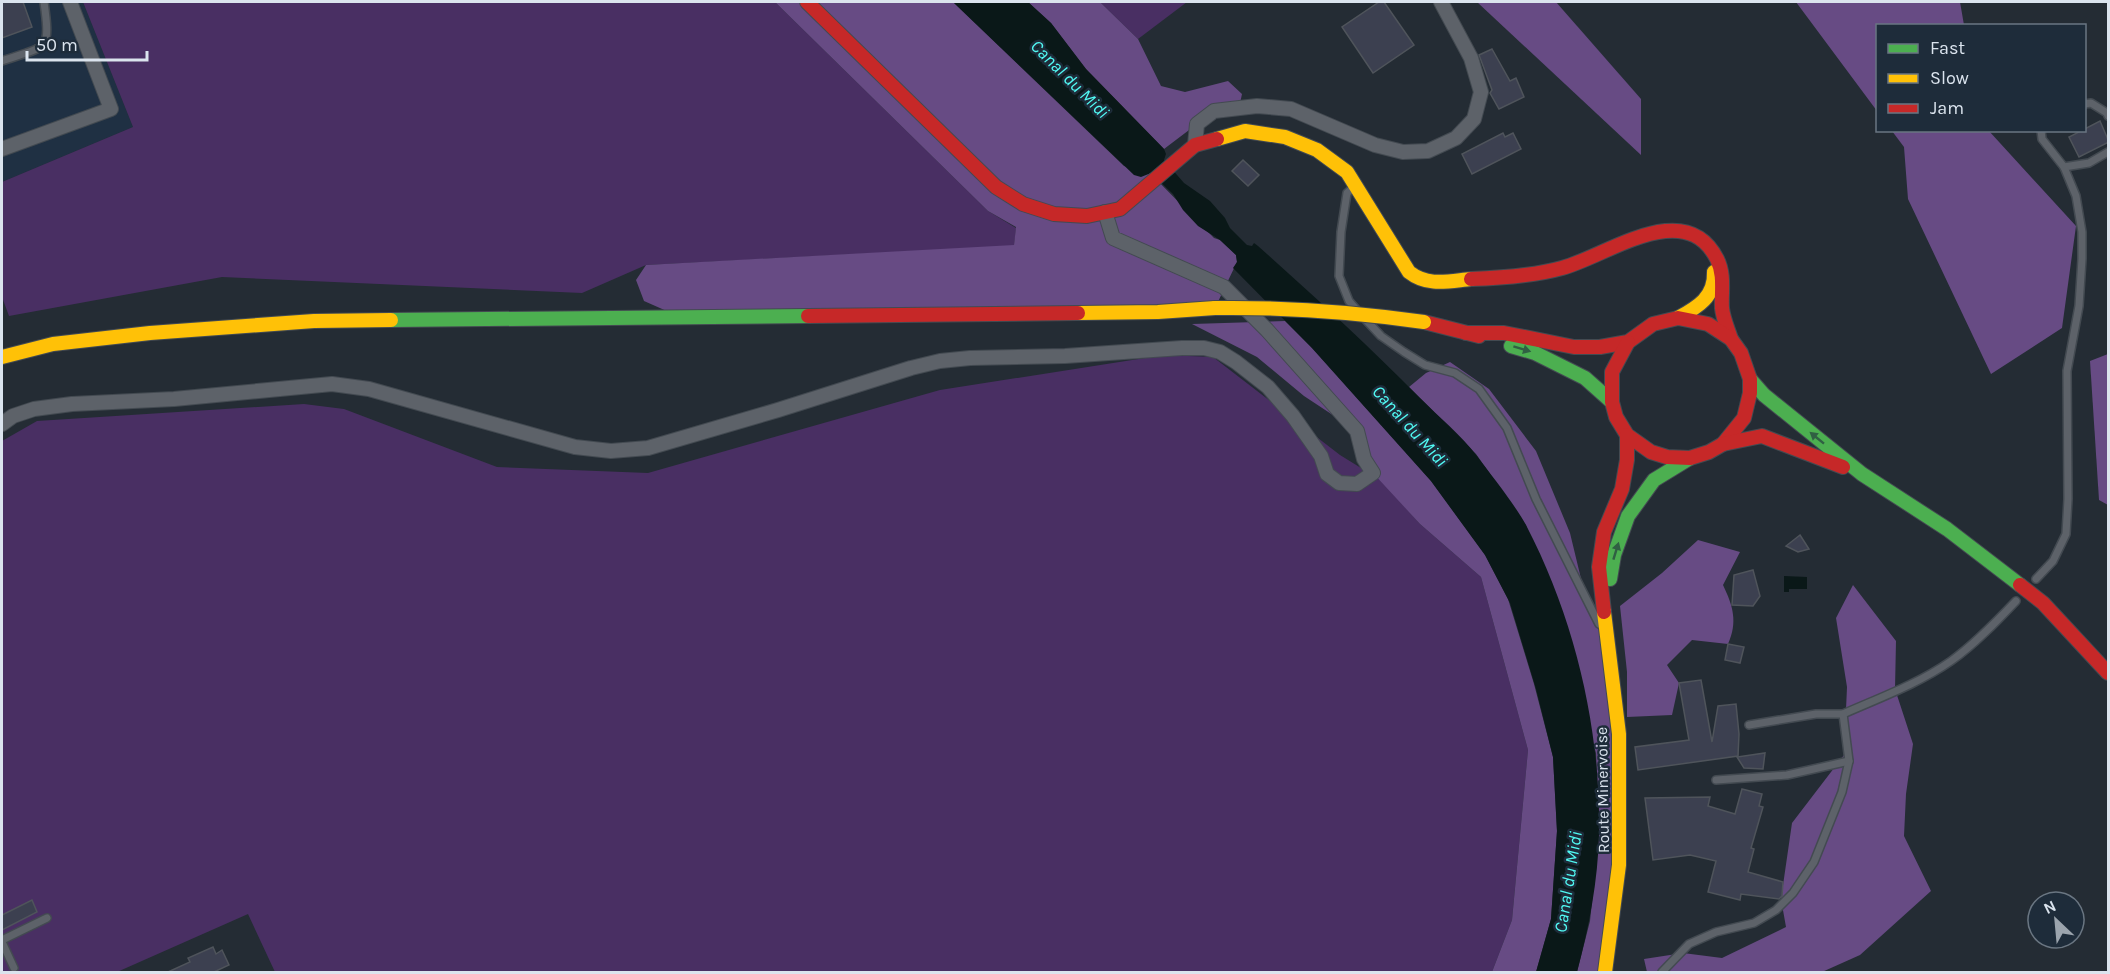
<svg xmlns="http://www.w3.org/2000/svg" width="2110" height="974" font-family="Karla,sans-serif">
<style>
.built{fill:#1f3043}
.green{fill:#492f63}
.forest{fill:#674b84}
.water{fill:#0a1818}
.building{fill:#3c4050;stroke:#4f545b;stroke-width:1.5}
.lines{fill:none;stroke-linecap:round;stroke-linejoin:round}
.lane-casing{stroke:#434a51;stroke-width:10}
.street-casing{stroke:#434a51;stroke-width:16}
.fast-casing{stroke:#434a51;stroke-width:16}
.slow-casing{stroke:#434a51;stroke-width:16}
.jam-casing{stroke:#434a51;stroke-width:16}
.lane{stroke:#5d6269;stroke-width:7}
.street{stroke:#5d6269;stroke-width:14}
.fast{stroke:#4caf50;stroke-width:14}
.slow{stroke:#ffc107;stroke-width:14}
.jam{stroke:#c62828;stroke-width:14}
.slow-bridge-casing{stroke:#434a51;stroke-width:16;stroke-linecap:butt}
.slow-bridge{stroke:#ffc107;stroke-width:14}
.oneway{fill:#306043}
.labels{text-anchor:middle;stroke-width:5;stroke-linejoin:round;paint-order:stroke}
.street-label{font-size:16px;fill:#dbe4ee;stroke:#1e2c3a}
.water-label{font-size:18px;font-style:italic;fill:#51faf4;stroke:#1e2c3a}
</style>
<rect width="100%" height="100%" fill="#242c34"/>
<polygon class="built" points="2,2 83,2 133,127 2,182"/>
<g class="green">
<polygon points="83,2 775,2 988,211 1016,228 1014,246 646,265 582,293 222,277 9,316 2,297 2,182 133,127"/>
<polygon points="1100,2 1187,2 1138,39"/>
<polygon points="1164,355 1213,357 1340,455 1382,481 1420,524 1481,577 1528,750 1512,920 1492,972 275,972 248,914 117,972 2,972 2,441 37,421 304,404 344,409 497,467 648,473 940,390"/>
</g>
<g class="forest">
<polygon points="775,2 953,2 1124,166 1150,173 1214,238 1220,240 1236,255 1237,262 1215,308 678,316 644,301 636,280 646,265 1014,245 1016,227 988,211"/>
<polygon points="1028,2 1100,2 1138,39 1161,86 1185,92 1228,81 1242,94 1239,108 1197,124 1164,149 1086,69 1051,23"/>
<polygon points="1477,2 1556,2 1641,99 1641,155"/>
<polygon points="1796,2 1960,2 1964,25 1878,26 1877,111"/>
<polygon points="1892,131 1989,131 2076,226 2062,328 1991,374 1908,199 1904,147"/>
<polygon points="1285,321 1312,348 1431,481 1485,555 1508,599 1534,684 1553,757 1557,831 1551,919 1536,972 1492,972 1512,920 1528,750 1481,577 1420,524 1373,473 1357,431 1304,396 1257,357 1192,324"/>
<polygon points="2108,354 2108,505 2099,500 2090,361"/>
<polygon points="1450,362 1489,389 1536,451 1570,533 1590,616 1608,642 1619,734 1605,972 1577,972 1590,921 1599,835 1596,753 1526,525 1476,454 1409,387 1426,373"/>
<path d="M1698,540L1740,552L1723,585C1733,606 1738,622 1728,644L1692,640L1667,665L1679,683L1672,715L1627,717V672L1620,606L1662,573Z"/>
<polygon points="1853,585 1896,641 1895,689 1913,744 1906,794 1904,836 1931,891 1860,955 1822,972 1647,972 1644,959 1683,953 1722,958 1786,927 1781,899 1792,823 1844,755 1847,687 1836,618"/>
</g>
<g class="water">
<path d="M953,2H1028L1051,23L1086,69L1164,149L1166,154L1164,160L1184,183L1210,201L1225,218L1230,228L1247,245L1252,246L1254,243L1258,246C1313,295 1368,345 1420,398C1439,417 1461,435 1477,456C1492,476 1516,506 1527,527C1575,620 1601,729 1599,834C1598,881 1589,927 1577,972H1536L1551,919L1557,831L1553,757L1536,689L1510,603L1485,555L1431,481L1312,348L1233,268L1237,262L1236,255L1220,240L1198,226L1183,210L1173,194L1151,173L1141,177L1134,175Z"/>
<polygon points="1784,576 1807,577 1807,589 1789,589 1789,592 1784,592"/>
</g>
<g class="building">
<polygon points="2,2 23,2 32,27 2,38"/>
<polygon points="1379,2 1384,2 1414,45 1373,73 1342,27"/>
<polygon points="1492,49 1510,81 1516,78 1524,97 1499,109 1490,93 1492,90 1479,55"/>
<polygon points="2100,121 2109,142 2079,157 2069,137"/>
<polygon points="1503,133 1505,137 1513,133 1521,149 1472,174 1462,154"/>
<polygon points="1243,160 1259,175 1248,186 1232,171"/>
<polygon points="1800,535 1809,549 1798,552 1786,546"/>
<polygon points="1753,570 1760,596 1753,606 1732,605 1734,575"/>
<polygon points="1728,644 1744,647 1740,663 1725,660"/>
<polygon points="1701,680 1712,742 1718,706 1736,704 1739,734 1738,756 1638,770 1635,747 1689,740 1679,683"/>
<polygon points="1765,753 1763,769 1744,768 1737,757"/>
<polygon points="1742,789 1762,794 1759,806 1763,807 1751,848 1754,849 1748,872 1783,882 1782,896 1779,899 1741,894 1740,900 1708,892 1716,861 1690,855 1653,860 1645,798 1710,797 1708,806 1735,814"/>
<polygon points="32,900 37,912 2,930 2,915"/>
<polygon points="213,947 216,954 222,950 229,965 214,972 168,972 190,962 188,958"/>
</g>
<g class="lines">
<g class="lane-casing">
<g id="lane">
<path d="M2,61C47,45 51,53 44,2"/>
<polyline points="2084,104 2091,103 2107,113 2108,116"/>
<polyline points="2064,167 2089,163 2108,152"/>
<polyline points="1354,187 1347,193 1341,232 1339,276 1349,301 1356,309"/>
<polyline points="1366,320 1381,336 1404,352 1425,365 1455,373 1479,389 1507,428 1536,499 1599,624"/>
<polyline points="2036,579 2053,561 2066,534 2068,499 2067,371 2079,306 2082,259 2082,232 2076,196 2064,167 2042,139 2041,130"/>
<path d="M1843,714C1879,698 1918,684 1951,661C1974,645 1997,621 2016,601"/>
<polyline points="1716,780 1787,775 1849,761"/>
<polyline points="2,940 47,918"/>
<polyline points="2,942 14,968"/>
<polyline points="1662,972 1689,944 1716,932 1754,923 1776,910 1793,893 1814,862 1842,792 1849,761 1843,714 1816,714 1749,725"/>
</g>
</g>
<g class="street-casing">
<g id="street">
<polyline points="1195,145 1197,124 1214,111 1257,106 1291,109 1375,145 1403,152 1428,151 1456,138 1474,119 1481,92 1471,58 1441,2"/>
<polyline points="2,149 111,109 70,2"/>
<polyline points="2,424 13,416 34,409 72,404 174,399 332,384 369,389 575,447 611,451 648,448 778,410 911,368 940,361 970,358 1065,356 1182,348 1204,348 1220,352 1236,362 1268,387 1293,416 1321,456 1327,474 1339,483 1357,484 1373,473 1364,459 1357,431 1267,330 1224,287 1113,238 1105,212"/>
</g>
</g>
<g class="fast-casing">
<g id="fast">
<polyline points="391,320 808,316"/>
<polyline points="1511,346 1535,353 1585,378 1612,402"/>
<polyline points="1750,379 1764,395 1862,474 1947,529 2020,585"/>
<polyline points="1610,579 1614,555 1628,516 1654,480 1690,458"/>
</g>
</g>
<g class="slow-casing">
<g id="slow">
<path d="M1217,139L1245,131L1285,137L1317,150L1347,172L1409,272C1428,287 1449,281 1471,279"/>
<polyline points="1078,313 1158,312 1215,308"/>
<path d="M1678,318C1698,307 1715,297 1714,272"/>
<polyline points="2,357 53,344 150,333 314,321 391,320"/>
<polyline points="1604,612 1619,734 1619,865 1605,972"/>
</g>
</g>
<g class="jam-casing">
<g id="jam">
<polyline points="807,2 996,187 1023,204 1054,214 1087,216 1120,209 1195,145 1217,139"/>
<path d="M1471,279C1502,278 1533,276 1562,268C1607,256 1685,196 1717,259C1725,275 1721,292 1722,308C1723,319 1728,329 1731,339"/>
<polyline points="808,316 1078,313"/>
<polyline points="1424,322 1479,336"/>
<polyline points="1466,333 1504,333 1574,347 1600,347 1628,342 1653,324 1678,318 1708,324 1731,339 1741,353 1750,379 1750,393 1744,418 1723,444"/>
<polyline points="1628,342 1612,372 1612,402 1616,417 1627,435 1651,452 1667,457 1690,458 1709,452 1723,444 1762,436 1843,467"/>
<polyline points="2020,585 2043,603 2108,673"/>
<polyline points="1604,612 1599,567 1604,532 1622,489 1627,460 1627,435"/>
</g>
</g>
<use href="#lane" class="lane"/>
<use href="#street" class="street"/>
<use href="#fast" class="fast"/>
<use href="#slow" class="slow"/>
<use href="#jam" class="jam"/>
<g class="slow-bridge-casing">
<path id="slow-bridge" d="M1215,308C1285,307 1354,312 1424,322"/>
</g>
<use href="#slow-bridge" class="slow-bridge"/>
</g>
<defs><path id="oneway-solid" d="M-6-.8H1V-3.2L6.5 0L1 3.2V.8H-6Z" transform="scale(1.5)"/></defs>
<g class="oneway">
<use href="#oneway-solid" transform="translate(1522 349) rotate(17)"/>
<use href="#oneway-solid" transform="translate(1817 438) rotate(-141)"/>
<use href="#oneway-solid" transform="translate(1616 551) rotate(-73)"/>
</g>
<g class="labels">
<g class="street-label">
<text transform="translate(1602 790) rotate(-91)" y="6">Route Minervoise</text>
</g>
<g class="water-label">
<text transform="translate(1070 79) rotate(45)" y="6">Canal du Midi</text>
<text transform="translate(1410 426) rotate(48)" y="6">Canal du Midi</text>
<text transform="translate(1568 882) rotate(-81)" y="6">Canal du Midi</text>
</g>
</g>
<rect width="2110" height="974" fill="none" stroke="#dbe4ee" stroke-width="6"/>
<rect x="1876" y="24" width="210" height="108" fill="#1e2c3a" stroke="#6a7682" stroke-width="1.5"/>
<rect x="1888" y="44" width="30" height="9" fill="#4caf50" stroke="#6a7682" stroke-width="1.5"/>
<text x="1930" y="54" font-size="18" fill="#dbe4ee">Fast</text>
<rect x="1888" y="74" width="30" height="9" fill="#ffc107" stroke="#6a7682" stroke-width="1.5"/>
<text x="1930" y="84" font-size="18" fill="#dbe4ee">Slow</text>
<rect x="1888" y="104" width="30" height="9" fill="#c62828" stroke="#6a7682" stroke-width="1.5"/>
<text x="1930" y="114" font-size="18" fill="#dbe4ee">Jam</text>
<g transform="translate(2056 920) rotate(334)"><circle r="28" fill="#1e2c3a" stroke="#6a7682" stroke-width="1.5"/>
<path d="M0-4.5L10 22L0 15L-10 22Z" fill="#9ba4ad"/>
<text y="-9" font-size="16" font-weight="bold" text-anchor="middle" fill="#dbe4ee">N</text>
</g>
<path d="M27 51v9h120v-9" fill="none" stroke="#dbe4ee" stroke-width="3"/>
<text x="36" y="51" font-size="18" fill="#dbe4ee" stroke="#1e2c3a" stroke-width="4.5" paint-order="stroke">50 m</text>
</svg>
